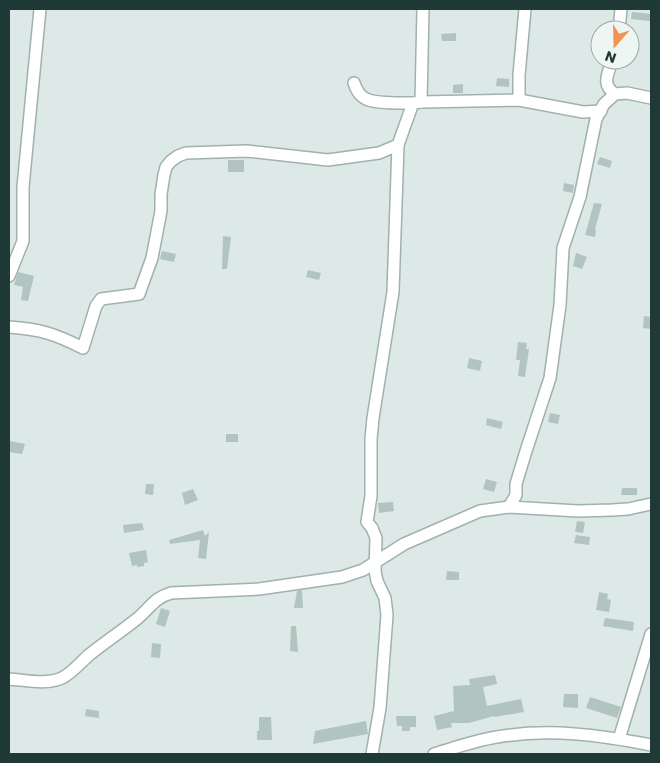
<svg xmlns="http://www.w3.org/2000/svg" width="660" height="763" font-family="Poppins,sans-serif">
<style>
.building{fill:#b2c4bf}
.lines{fill:none;stroke-linecap:round;stroke-linejoin:round}
.street-casing{stroke:#a0b1ae;stroke-width:14}
.street{stroke:#fff;stroke-width:11}
</style>
<rect width="100%" height="100%" fill="#dde9e6"/>
<g class="building">
<polygon points="632,12 651,14 650,21 631,19"/>
<polygon points="456,33 456,41 442,41 441,34"/>
<polygon points="497,78 509,79 509,87 496,86"/>
<polygon points="463,84 463,93 453,93 453,85"/>
<polygon points="600,157 612,161 610,168 597,164"/>
<rect x="228" y="160" width="16" height="12"/>
<polygon points="564,183 574,185 573,193 563,191"/>
<polygon points="594,203 602,204 595,229 596,230 595,237 585,235"/>
<polygon points="223,236 231,237 227,269 222,269"/>
<polygon points="162,251 176,254 174,262 160,259"/>
<polygon points="576,253 587,257 582,269 573,266"/>
<polygon points="308,270 321,273 319,280 306,277"/>
<polygon points="18,272 34,276 28,301 21,300 23,287 14,285"/>
<polygon points="644,316 651,317 651,329 643,328"/>
<polygon points="518,342 527,343 526,349 529,349 525,377 518,376 520,360 516,360"/>
<polygon points="469,358 482,361 480,371 467,368"/>
<polygon points="550,413 560,415 558,424 548,422"/>
<polygon points="487,418 503,422 501,429 486,425"/>
<rect x="226" y="434" width="12" height="8"/>
<polygon points="10,441 25,444 22,454 9,452"/>
<polygon points="486,479 497,482 494,492 483,489"/>
<polygon points="146,484 154,484 153,495 145,494"/>
<polygon points="622,488 637,488 637,495 621,495"/>
<polygon points="193,489 198,500 185,505 182,493"/>
<polygon points="393,502 394,511 379,513 378,503"/>
<polygon points="577,521 585,522 583,533 575,532"/>
<polygon points="142,523 144,530 124,533 123,525"/>
<polygon points="203,530 205,536 209,532 206,559 198,558 200,540 170,544 169,540"/>
<polygon points="576,535 590,537 589,545 574,543"/>
<polygon points="146,550 148,562 144,563 144,566 137,567 137,565 132,566 129,553"/>
<polygon points="447,571 459,572 459,580 446,580"/>
<polygon points="302,590 303,608 294,608 297,591"/>
<polygon points="599,592 608,594 607,599 611,600 609,612 596,610"/>
<polygon points="161,608 170,611 165,627 156,624"/>
<polygon points="605,618 634,622 633,631 603,626"/>
<polygon points="291,626 296,626 298,652 290,651"/>
<polygon points="152,643 161,644 160,658 151,657"/>
<polygon points="495,675 497,684 483,687 487,706 521,699 524,712 494,717 494,716 469,723 451,723 452,727 437,730 434,716 454,711 453,686 470,685 469,679"/>
<polygon points="564,694 578,694 578,708 563,707"/>
<polygon points="590,697 621,707 617,718 586,708"/>
<polygon points="86,709 99,711 99,718 85,716"/>
<polygon points="396,716 416,716 416,727 410,727 410,731 402,731 402,726 397,726"/>
<polygon points="259,717 271,717 272,740 257,740 257,731 259,731"/>
<polygon points="366,721 368,734 313,744 315,731"/>
</g>
<g class="lines">
<g class="street-casing">
<g id="street">
<polyline points="619,30 621,9"/>
<path d="M612,60C608,75 601,84 615,94"/>
<path d="M354,83C356,89 359,96 366,99C376,104 402,103 413,103"/>
<polyline points="519,100 519,75 525,9"/>
<polyline points="421,102 423,9"/>
<polyline points="9,276 23,241 23,187 40,9"/>
<path d="M9,327C40,329 55,334 83,348L96,306L101,299L139,294L152,258L161,211V194L164,175L166,167L171,161L178,156L186,153L247,151L328,160L379,153L398,145L413,103L421,102L519,100L583,112L601,111"/>
<polyline points="509,507 516,495 516,484 526,451 550,378 560,305 563,248 580,197 596,119 604,104 615,94 627,93 651,98"/>
<path d="M9,679C25,680 47,685 62,678C72,673 81,662 89,655C105,642 122,631 138,618C151,607 154,598 171,593L259,589L342,577L363,570L404,544L480,511L509,507L578,511L612,510L628,509L651,504"/>
<polyline points="619,739 651,634"/>
<polyline points="372,754 380,708 387,615 385,598 377,581 375,571 376,538 372,528 367,522 371,496 371,439 373,418 393,292 398,145"/>
<path d="M434,754C454,748 476,740 497,737C549,728 600,735 651,745"/>
</g>
</g>
<use href="#street" class="street"/>
</g>
<rect width="660" height="763" fill="none" stroke="#1f3936" stroke-width="20"/>
<g transform="translate(615 45) rotate(200)"><circle r="24" fill="#edf6f3" stroke="#9baaa7"/>
<path d="M0-4L9 19L0 12L-9 19Z" fill="#f49251"/>
<text y="-8" font-size="14" font-weight="bold" text-anchor="middle" fill="#1f3936">N</text>
</g>
</svg>
